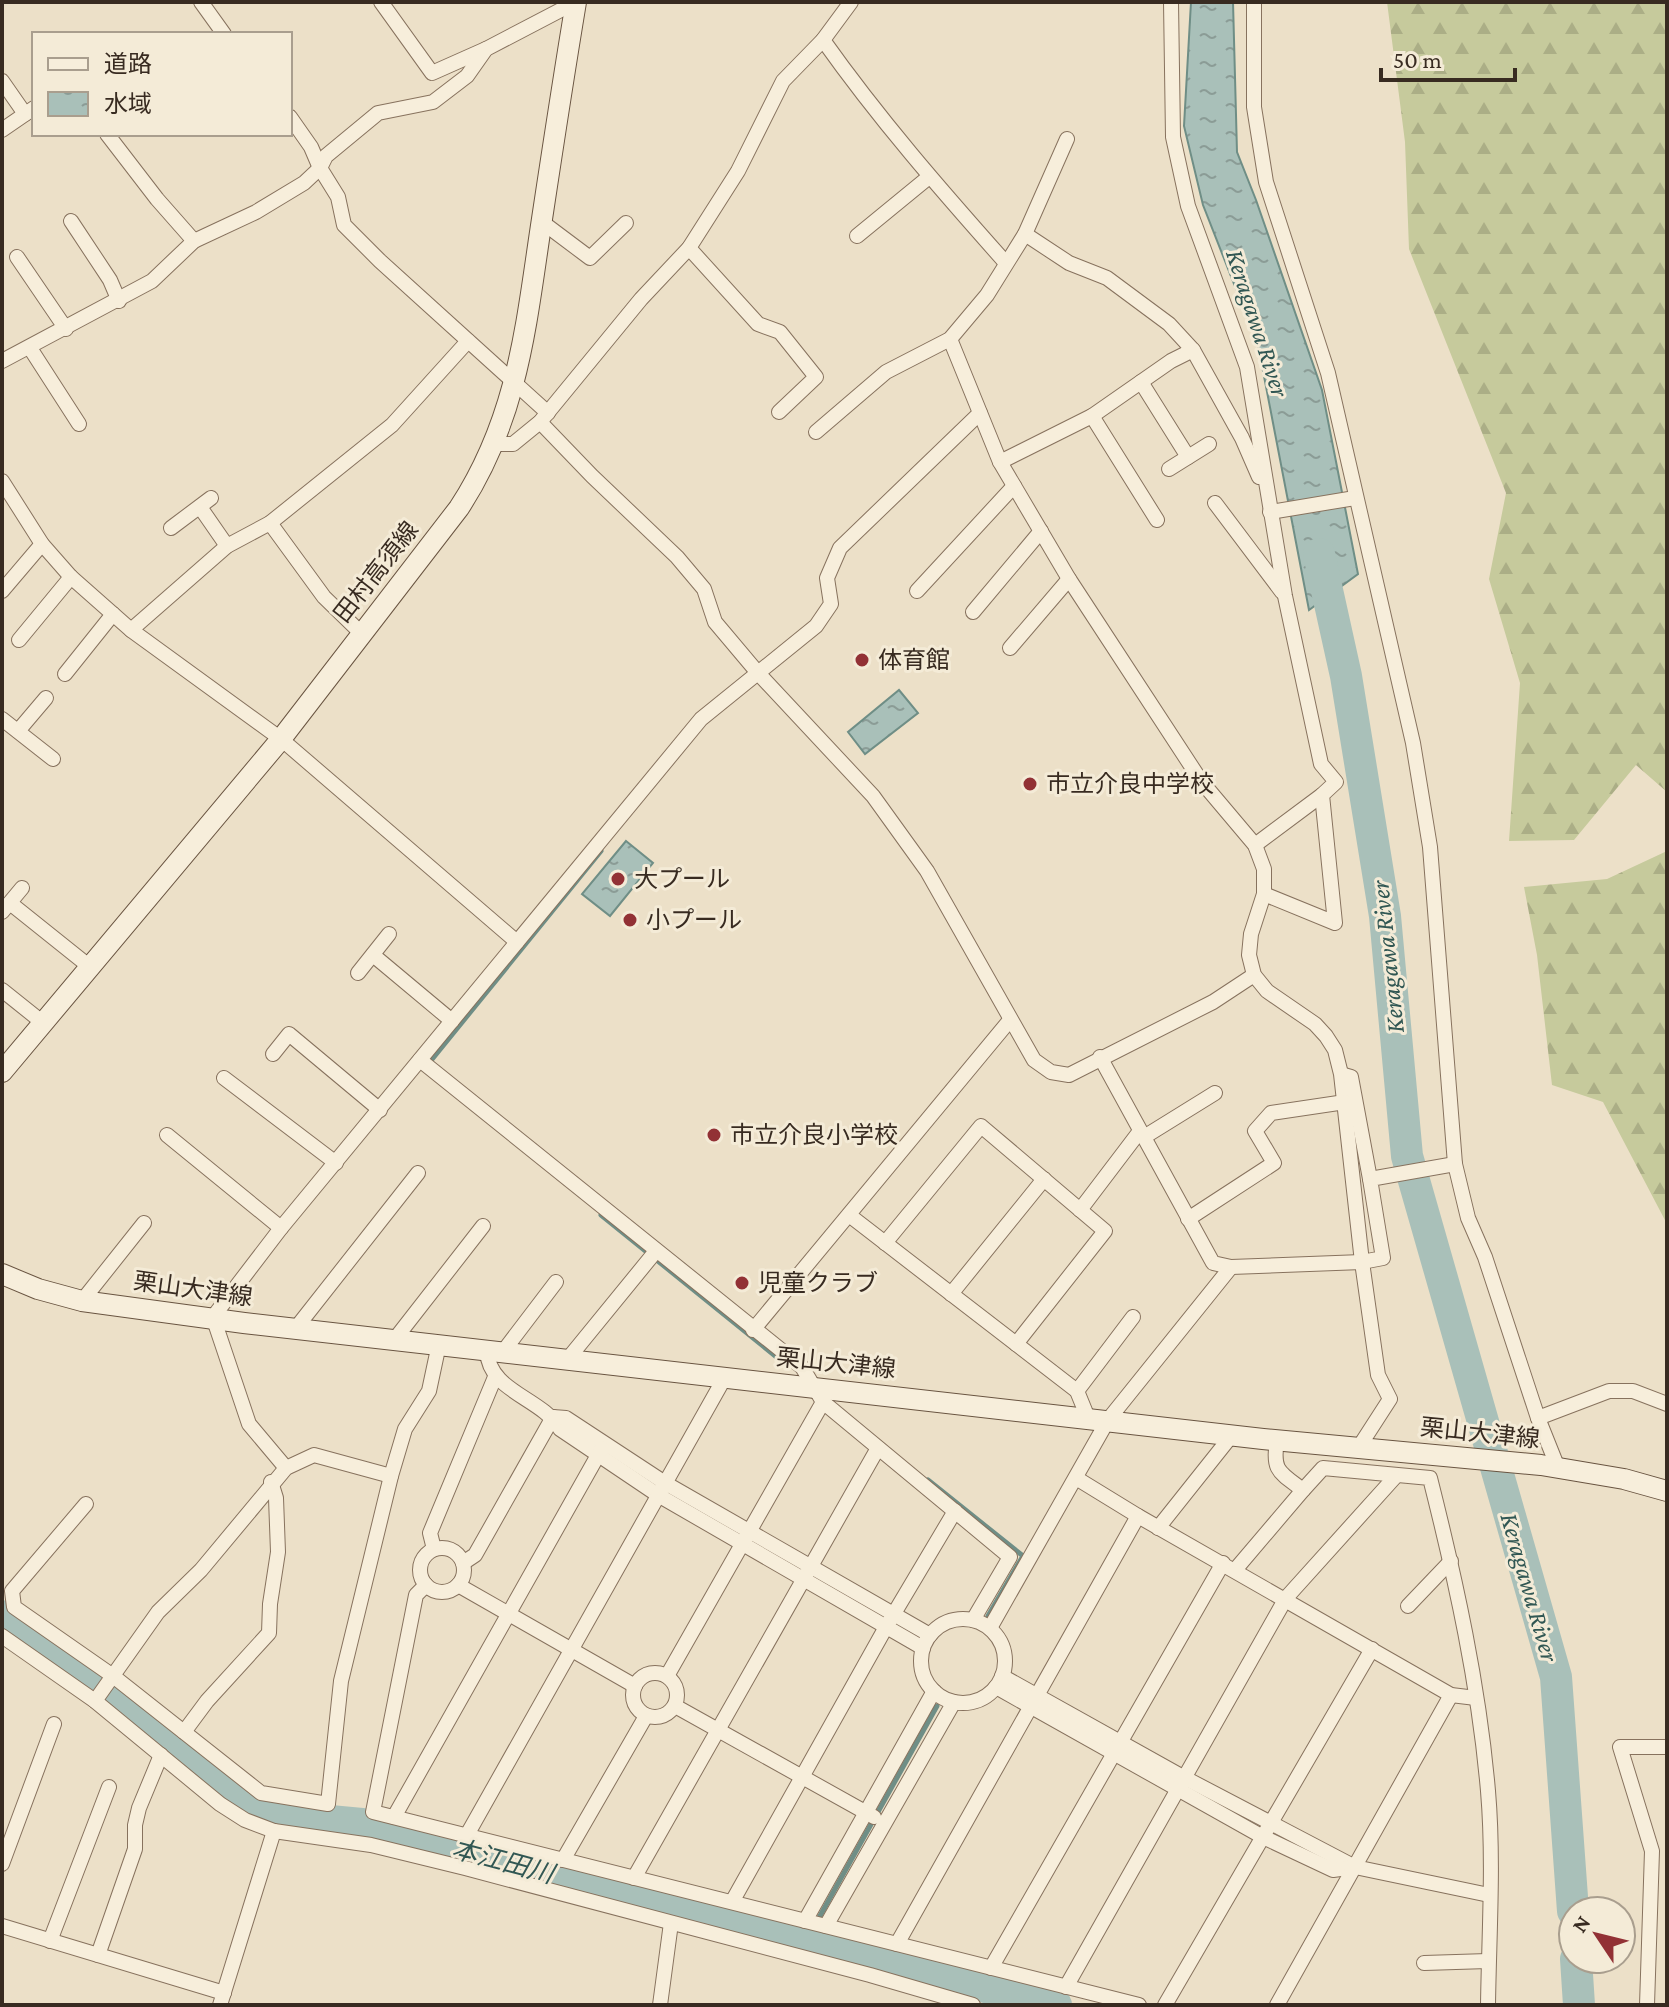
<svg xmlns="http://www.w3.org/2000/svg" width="1669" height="2007" font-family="'Crimson Pro','Noto Sans JP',serif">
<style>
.forest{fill:url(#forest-firs)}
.water{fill:url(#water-ripples);stroke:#6f8e86;stroke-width:2}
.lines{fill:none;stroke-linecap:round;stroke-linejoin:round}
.stream{stroke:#6f8e86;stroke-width:5}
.river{stroke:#a9c0b9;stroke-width:32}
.street-casing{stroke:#87725e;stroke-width:16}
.secondary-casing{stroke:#695441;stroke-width:22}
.street{stroke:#f7eedb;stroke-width:14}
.secondary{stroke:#f7eedb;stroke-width:20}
.poi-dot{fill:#923135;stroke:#f4ebd7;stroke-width:3}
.labels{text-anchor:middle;stroke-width:6;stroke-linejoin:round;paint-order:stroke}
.street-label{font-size:24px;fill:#382b21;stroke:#f4ebd7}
.poi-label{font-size:24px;fill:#382b21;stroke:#f4ebd7;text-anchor:start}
.water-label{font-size:26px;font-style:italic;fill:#315753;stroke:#f4ebd7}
</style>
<defs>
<pattern id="forest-firs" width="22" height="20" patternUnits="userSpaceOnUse" patternTransform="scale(2)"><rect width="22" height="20" fill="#c6ca9c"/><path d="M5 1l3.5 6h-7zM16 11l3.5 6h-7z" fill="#abae86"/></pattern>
<pattern id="water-ripples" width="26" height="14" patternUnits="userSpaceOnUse" patternTransform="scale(2)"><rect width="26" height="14" fill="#a9c0b9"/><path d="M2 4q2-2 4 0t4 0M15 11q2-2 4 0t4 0" fill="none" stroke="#8b9c96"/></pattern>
</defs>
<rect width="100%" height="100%" fill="#ece0c8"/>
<g class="forest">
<polygon points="1387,2 1667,2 1667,792 1636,765 1574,840 1509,841 1520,683 1489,579 1506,493 1409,249 1405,142"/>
<polygon points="1667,851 1667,1224 1603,1102 1552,1085 1537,955 1524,887 1607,879"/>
</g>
<g class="water">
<polygon points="1191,2 1233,2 1237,152 1256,200 1322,390 1358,574 1309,610 1258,345 1203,205 1184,126"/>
<polygon points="899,690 918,713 865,754 848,732"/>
<polygon points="626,841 653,863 610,916 582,894"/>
</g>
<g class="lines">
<g class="stream">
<polyline points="429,1063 601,851"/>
<polyline points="601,1215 784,1363"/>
<polyline points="928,1480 1023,1556 988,1616"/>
<polyline points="806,1941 937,1706"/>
</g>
<g class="river">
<polyline points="1319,554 1346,676 1385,916 1407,1156 1556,1677 1573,1911"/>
<polyline points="2,1616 82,1669 242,1795 298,1818 362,1824 476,1858 643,1895 828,1947 1056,2005"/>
<polyline points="1576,1959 1579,2005"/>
</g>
<g class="street-casing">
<g id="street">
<polyline points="201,2 224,34"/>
<polyline points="381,2 432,73 486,49"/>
<polyline points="1171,2 1173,137 1188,206 1247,367 1285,596 1321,764 1336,782 1322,795 1335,923 1264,894"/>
<polyline points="1254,2 1254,107 1266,182 1328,373 1413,743 1430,847 1455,1164 1468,1218 1485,1257 1538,1418 1609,1391 1633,1391 1667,1404"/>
<path d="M823,40C879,119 941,190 1005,262"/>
<polyline points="2,81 25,114"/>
<polyline points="290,117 311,147 320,168 338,197 344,225 380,261 548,413"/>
<polyline points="2,130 34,108"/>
<polyline points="107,134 157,199 194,241"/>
<polyline points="71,221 110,280 119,301"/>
<polyline points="542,222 590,258 626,223"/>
<polyline points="1025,234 1069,263 1107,278 1169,324 1193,350 1242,438 1259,477"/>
<polyline points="857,236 929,177"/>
<polyline points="689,248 758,324 780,332 816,377 779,412"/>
<polyline points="17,257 66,329"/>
<polyline points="950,339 1000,462 1069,579 1201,781 1255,845 1264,869 1264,894 1251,934 1249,955 1254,975 1267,991 1315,1024 1326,1036 1335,1050 1341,1074 1362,1262 1378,1375 1390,1399 1359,1447"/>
<polyline points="30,348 79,424"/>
<polyline points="2,361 152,281 194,241 256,212 304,183 320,168 326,156 378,113 433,102 467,76 486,49 576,2"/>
<polyline points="1141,382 1188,457"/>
<polyline points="1092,416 1157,520"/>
<polyline points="540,422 592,476 677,557 704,589 715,622 758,673 873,796 927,871 1034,1060 1051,1072 1069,1075 1213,1002 1254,975"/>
<polyline points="816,432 886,372 950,339 987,295 1025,234 1067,139"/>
<polyline points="495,444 513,444 540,422 641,299 689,248 738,171 783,81 823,40 851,2"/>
<polyline points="1000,462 1092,416 1171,361 1193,350"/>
<polyline points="1169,469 1209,444"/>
<polyline points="2,481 42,544 71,577 131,630 281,739 517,942"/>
<polyline points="1215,503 1282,592"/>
<polyline points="200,507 227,546"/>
<polyline points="1270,512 1355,498"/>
<polyline points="270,523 324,597 361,633"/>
<polyline points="171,528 211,498"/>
<polyline points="2,591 42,544"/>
<polyline points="917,591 1014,486"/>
<polyline points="973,612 1041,531"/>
<polyline points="131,630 227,546 270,523 392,425 468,341"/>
<polyline points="19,640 71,577"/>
<polyline points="1010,648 1069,579"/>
<polyline points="65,674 113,614"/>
<polyline points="2,719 53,759"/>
<polyline points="18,731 46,698"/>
<polyline points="1255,845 1322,795"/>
<polyline points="10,903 90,967"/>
<polyline points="2,912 22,888"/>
<polyline points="373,955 452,1021"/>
<polyline points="358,973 389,934"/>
<polyline points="2,990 42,1022"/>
<polyline points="273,1054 289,1034 380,1110"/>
<polyline points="1100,1057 1213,1263 1231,1267 1362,1262 1383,1258 1370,1179 1455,1164"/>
<polyline points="420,1060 802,1367 823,1402 1010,1557 973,1620"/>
<polyline points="1344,1075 1351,1077 1370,1179"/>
<polyline points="224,1078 336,1163"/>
<polyline points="167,1135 281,1228"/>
<polyline points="1144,1137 1215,1093"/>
<polyline points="1080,1210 1140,1131"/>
<polyline points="849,1215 1077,1391 1088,1418"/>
<polyline points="1188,1219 1274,1163 1255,1131 1271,1113 1345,1102"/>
<polyline points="885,1243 981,1126 1105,1231 1016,1344"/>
<polyline points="951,1294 1044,1179"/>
<polyline points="82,1301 144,1223"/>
<polyline points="296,1328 418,1173"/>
<polyline points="753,1330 1010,1020"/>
<polyline points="395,1339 483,1226"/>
<path d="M487,1351C489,1392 541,1397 560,1429L658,1495L923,1648"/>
<polyline points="502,1353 556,1282"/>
<polyline points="567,1360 656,1251"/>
<polyline points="1077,1391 1133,1317"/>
<polyline points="553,1417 566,1418 665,1483 930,1635"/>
<polyline points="1538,1418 1558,1468"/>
<path d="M1277,1440C1272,1471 1279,1472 1303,1490L1323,1468L1430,1478C1456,1581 1479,1686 1488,1791C1494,1861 1489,1934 1488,2005"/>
<polyline points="286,1468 249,1424 213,1317 281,1228 701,719 816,626 831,604 827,578 840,548 980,413"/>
<polyline points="1076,1478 1138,1516 1451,1695 1476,1698"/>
<polyline points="86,1504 12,1591 14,1607 113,1676 261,1793 328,1804 341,1681 391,1476 405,1429 429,1391 439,1344"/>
<polyline points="1158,1528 1232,1435"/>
<circle cx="442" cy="1570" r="22"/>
<polyline points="434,1549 430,1533 495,1377"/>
<polyline points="463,1563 475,1555 553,1417"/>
<polyline points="1235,1570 1303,1490"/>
<polyline points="426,1585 416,1595 373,1812 1139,2005"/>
<polyline points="458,1585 635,1686"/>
<polyline points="1408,1606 1451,1561"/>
<circle cx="963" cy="1661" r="42"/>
<polyline points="990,1628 1108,1420 1231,1267"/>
<polyline points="2,1636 95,1701 220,1804 245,1820 274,1831 371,1845 465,1868 870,1975 973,2005"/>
<circle cx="655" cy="1695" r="22"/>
<polyline points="667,1676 823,1402"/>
<polyline points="1002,1676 1183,1777 1355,1867 1489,1895"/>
<polyline points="996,1687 1263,1837 1333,1870 1355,1867"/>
<polyline points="95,1701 158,1612 201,1570 286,1468 314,1455 391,1476"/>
<polyline points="675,1706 874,1817"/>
<polyline points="184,1732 207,1701 269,1633 270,1604 278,1552 276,1498 271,1482"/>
<polyline points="394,1817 602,1448"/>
<polyline points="467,1835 725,1377"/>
<polyline points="563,1860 646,1716"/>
<polyline points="2,1864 54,1724"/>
<polyline points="634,1878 878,1448"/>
<polyline points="732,1902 886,1627 955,1511"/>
<polyline points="805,1921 934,1691"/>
<polyline points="2,1926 224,1993"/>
<polyline points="826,1926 954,1702"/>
<polyline points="50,1941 109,1787"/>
<polyline points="897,1944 1138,1516"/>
<polyline points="98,1955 135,1849 135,1825 139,1808 161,1755"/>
<polyline points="1424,1963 1488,1961"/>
<polyline points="991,1968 1223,1563"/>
<polyline points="1066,1987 1286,1598 1395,1477"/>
<polyline points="220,2005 274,1831"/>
<polyline points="660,2005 671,1923"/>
<polyline points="1165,2005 1372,1649"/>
<polyline points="1277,2005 1451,1695"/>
<polyline points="1647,2005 1652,1851 1620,1747 1667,1747"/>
</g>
</g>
<g class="secondary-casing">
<g id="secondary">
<path d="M2,1072L281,739L459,508C519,416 526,324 542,219C553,146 564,74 576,2"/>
<polyline points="2,1274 38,1289 82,1301 244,1323 1263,1439 1541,1465 1624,1479 1667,1491"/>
</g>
</g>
<use href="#street" class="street"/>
<use href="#secondary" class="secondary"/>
</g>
<g class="poi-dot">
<circle cx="862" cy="660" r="8"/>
<circle cx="1030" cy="784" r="8"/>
<circle cx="618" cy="879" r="8"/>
<circle cx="630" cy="920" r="8"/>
<circle cx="714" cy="1135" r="8"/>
<circle cx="742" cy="1283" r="8"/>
</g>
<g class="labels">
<g class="street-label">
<text transform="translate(376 572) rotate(-52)" y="8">田村高須線</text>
<text transform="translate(193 1289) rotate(8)" y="8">栗山大津線</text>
<text transform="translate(836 1363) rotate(6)" y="8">栗山大津線</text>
<text transform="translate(1480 1433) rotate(6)" y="8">栗山大津線</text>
</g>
<g class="poi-label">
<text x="878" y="668">体育館</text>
<text x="1046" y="792">市立介良中学校</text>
<text x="634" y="887">大プール</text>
<text x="646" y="928">小プール</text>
<text x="730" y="1143">市立介良小学校</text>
<text x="758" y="1291">児童クラブ</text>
</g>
<g class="water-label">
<text transform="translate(1258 323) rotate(72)" y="9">Keragawa River</text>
<text transform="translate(1387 957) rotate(-96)" y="9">Keragawa River</text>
<text transform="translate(1530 1587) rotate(74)" y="9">Keragawa River</text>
<text transform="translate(503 1861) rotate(15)" y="9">本江田川</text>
</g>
</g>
<rect width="1669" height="2007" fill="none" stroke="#382b21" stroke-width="8"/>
<rect x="32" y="32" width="260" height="104" fill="#f4ebd7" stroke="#a99e8e" stroke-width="2"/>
<rect x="48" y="58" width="40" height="12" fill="#f7eedb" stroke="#a99e8e" stroke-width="2"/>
<text x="104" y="72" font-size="24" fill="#382b21">道路</text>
<rect x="48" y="92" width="40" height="24" fill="url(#water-ripples)" stroke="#a99e8e" stroke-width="2"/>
<text x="104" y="112" font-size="24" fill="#382b21">水域</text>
<g transform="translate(1597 1935) rotate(305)"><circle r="38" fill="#f4ebd7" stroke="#a99e8e" stroke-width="2"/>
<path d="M0-6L14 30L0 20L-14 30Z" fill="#923135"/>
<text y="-12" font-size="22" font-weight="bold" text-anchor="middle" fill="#382b21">N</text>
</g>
<path d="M1381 68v12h134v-12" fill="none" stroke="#382b21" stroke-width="4"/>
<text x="1393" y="68" font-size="24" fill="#382b21" stroke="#f4ebd7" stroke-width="6" paint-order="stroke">50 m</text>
</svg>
